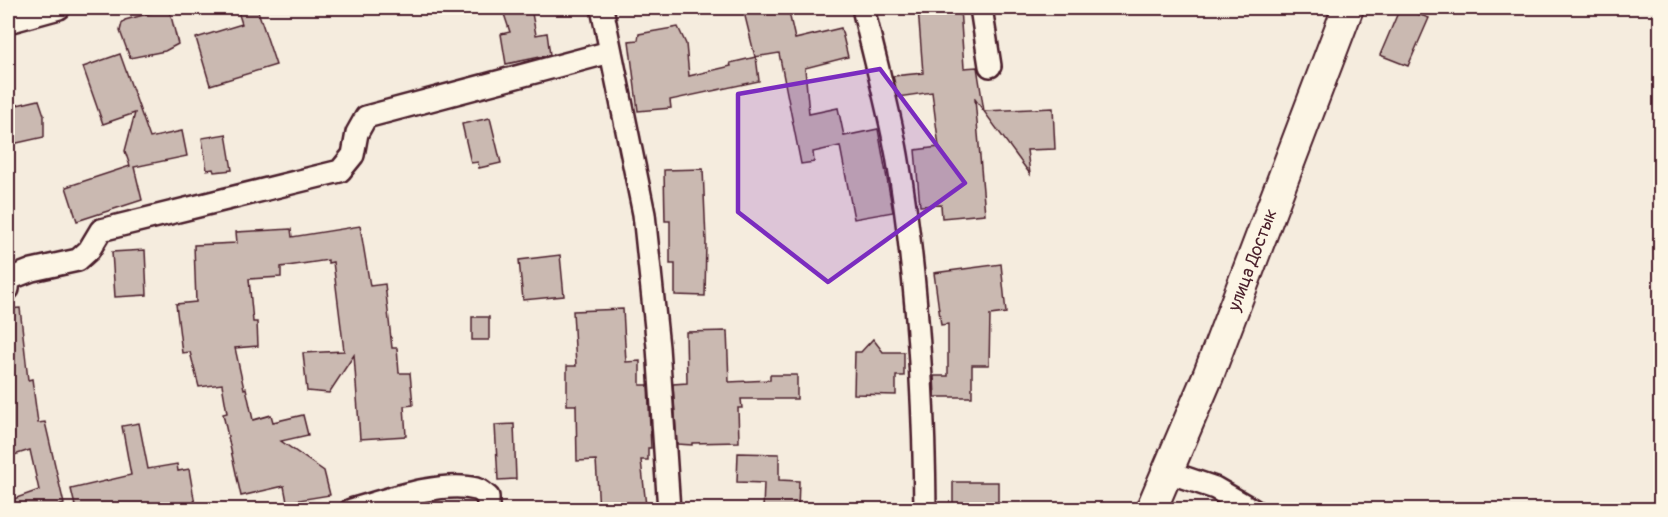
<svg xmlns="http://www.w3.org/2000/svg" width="1668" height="517" font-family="Pangolin,sans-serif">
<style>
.building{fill:#cab9b1;stroke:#4a1f2b;stroke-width:1.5}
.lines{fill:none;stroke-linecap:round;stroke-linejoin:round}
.street-casing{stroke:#4a1f2b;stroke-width:26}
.secondary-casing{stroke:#4a1f2b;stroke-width:34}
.street{stroke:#fcf5e5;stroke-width:21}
.secondary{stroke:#fcf5e5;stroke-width:30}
.marked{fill:#7b2cbf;fill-opacity:0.2;stroke:#7b2cbf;stroke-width:4.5;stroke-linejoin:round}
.labels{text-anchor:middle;stroke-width:4.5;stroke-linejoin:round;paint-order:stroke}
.street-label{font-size:18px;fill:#4a1f2b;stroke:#fcf5e5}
</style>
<rect width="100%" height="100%" fill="#f5ecde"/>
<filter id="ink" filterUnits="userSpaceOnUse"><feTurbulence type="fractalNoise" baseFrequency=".0167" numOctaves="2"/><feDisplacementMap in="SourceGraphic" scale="12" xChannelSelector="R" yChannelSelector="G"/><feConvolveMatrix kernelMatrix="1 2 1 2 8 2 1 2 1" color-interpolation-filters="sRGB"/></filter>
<g filter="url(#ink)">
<g class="building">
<polygon points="169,8 178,44 165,51 130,58 120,31 122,23 125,20"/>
<polygon points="237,8 257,8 276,65 210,85 196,38 242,24"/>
<polygon points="502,8 531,8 536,35 547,33 550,55 506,64 501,34 510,32"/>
<polygon points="743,8 788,8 795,39 841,28 848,57 805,68 809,114 838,108 844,136 878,129 893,212 854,219 840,146 813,152 814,162 801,164 779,53 755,57"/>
<polygon points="918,8 960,8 964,68 977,67 984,111 1053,108 1055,149 1027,150 1030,174 975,99 985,214 942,218 941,205 920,206 915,150 939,147 932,92 898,97 893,76 923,73"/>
<polygon points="1400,8 1429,18 1408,66 1380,55"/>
<polygon points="678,27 686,44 689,76 731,66 730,63 756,57 759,81 670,100 671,108 638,111 629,41 638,40 639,34"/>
<polygon points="120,54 150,138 182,131 187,156 134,167 142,200 77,221 66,187 130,166 125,151 135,113 103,124 83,67"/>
<polygon points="39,100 44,115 44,137 8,145 8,107"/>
<polygon points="490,118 501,163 479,168 478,162 471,163 462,124"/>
<polygon points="226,134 232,170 214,172 213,169 207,170 202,138"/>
<polygon points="703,169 706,241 705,296 675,295 675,264 670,264 670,221 665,221 664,170"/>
<polygon points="360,226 370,286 385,284 392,348 397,348 399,373 410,373 413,405 404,406 406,436 360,439 354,355 329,393 307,391 303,353 344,351 333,262 328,263 328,260 281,267 281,277 249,279 253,322 257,322 258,346 235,348 244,389 246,388 253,420 271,415 273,422 303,415 308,435 281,441 324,471 330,495 287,502 284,486 241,496 223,414 227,413 222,384 199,387 190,352 182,353 176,304 196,302 194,245 237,243 236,232 291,229 292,237"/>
<polygon points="145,250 147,295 115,297 112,252"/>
<polygon points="560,255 564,296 523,300 519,260"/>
<polygon points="1001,264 1006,313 990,315 989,365 972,365 972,397 935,397 934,376 948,376 948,324 941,325 934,273"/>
<polygon points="20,308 28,380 32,379 38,423 45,422 64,504 48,510 8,510 8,501 39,490 30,450 8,457 8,309"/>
<polygon points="623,309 626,362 640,361 640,385 648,385 651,448 648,448 648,460 641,460 646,506 644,506 644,510 599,510 596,460 577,461 576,405 567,405 567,366 576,366 573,311"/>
<rect x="472" y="317" width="17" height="23"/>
<polygon points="727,331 729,382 770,380 770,375 797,375 797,399 741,399 742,408 738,408 739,442 692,443 692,445 677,444 673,384 687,383 686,332"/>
<polygon points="873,339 883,352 904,352 904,376 896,376 896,395 854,394 855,352 861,352"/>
<polygon points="139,423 148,469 177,464 178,471 189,469 196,510 76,510 71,489 131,475 122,426"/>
<polygon points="514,424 516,479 498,480 495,425"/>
<polygon points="738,453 779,454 779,480 799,481 798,510 763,510 764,483 737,482"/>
<rect x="953" y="482" width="45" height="28"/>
</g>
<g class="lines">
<g class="street-casing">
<g id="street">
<polyline points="602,8 644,214 658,347 669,510"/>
<path d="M863,8C874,56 888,105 897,155C917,272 924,391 925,510"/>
<polyline points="981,8 990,66"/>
<polyline points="8,22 59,8"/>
<polyline points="8,289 9,279 32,270 78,260 89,250 101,230 340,171 353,155 357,133 366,117 610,52"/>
<polyline points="1168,472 1215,488 1253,510"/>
<path d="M351,510C386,500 442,480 476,489C481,490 484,494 488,497V510"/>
</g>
</g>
<g class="secondary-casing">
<g id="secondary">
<path id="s1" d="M1151,510L1208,376L1348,8"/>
</g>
</g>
<use href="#street" class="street"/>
<use href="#secondary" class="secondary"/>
</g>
</g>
<path class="marked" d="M880,69L965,183L828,282L738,212V94Z"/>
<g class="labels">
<g class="street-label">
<text dy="6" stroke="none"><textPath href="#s1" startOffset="270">улица Достык</textPath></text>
</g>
</g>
<rect width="1668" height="517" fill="none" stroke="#fcf5e5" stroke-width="30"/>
<rect x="15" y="15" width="1638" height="487" fill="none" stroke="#4a1f2b" stroke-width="2" filter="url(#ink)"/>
</svg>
